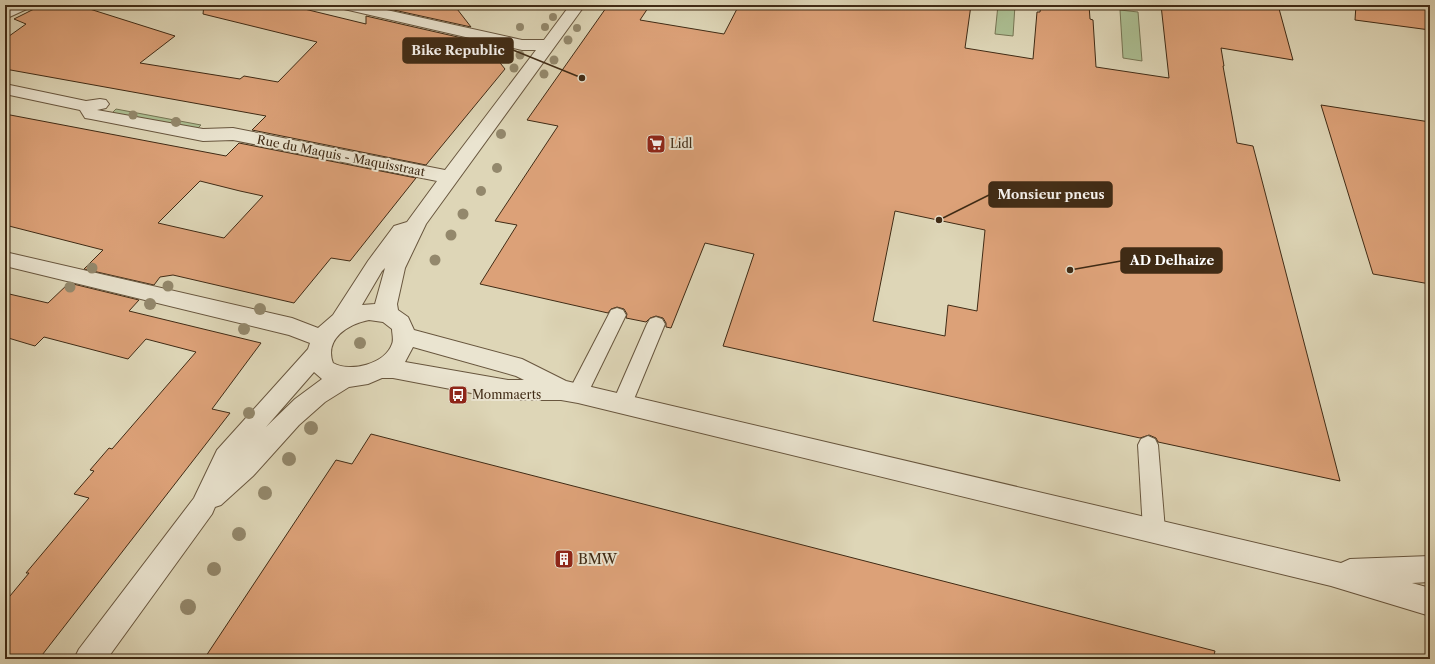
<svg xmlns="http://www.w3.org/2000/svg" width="1435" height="664" font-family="'Libre Caslon Text',serif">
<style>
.green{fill:#acbf93;stroke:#767554}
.building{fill:#dca178;stroke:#402b15;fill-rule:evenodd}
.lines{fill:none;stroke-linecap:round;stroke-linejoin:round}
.service-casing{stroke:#68563e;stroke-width:2}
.minor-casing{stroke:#68563e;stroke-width:2}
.service{fill:#eae4d0;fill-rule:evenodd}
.minor{fill:#eae4d0;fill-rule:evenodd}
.tree{fill:#93886c}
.labels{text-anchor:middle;stroke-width:4;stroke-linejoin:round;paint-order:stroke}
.poi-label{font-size:12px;fill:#402b15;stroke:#eae4d0;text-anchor:start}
.street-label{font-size:12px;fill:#402b15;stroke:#eae4d0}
.near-poi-label{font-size:14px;fill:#402b15;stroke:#eae4d0;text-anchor:start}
.leader{fill:none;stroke:#402b15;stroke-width:1.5}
.callout-dot{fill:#402b15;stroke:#eae4d0;stroke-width:1.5}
.callout{fill:#402b15;stroke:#402b15;stroke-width:1.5}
.callout-label{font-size:13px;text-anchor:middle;font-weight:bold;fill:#fff}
</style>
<rect width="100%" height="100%" fill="#ded6b7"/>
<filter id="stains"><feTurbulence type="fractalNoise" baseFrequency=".005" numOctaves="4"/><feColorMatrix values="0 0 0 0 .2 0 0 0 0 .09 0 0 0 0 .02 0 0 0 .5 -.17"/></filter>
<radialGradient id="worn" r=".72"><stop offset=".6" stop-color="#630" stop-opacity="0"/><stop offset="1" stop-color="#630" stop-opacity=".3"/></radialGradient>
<g class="green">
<polygon points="998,5 1015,5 1013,36 995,34"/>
<polygon points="1120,10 1138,12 1142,61 1123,58"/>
<polygon points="116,109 201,125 197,129 112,113"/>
</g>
<g class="building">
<polygon points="42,5 77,5 175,36 140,63 240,79 244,76 278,82 317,42 203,14 204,5 288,5 366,24 366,16 484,43 505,69 426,165 252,130 266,116 5,69 5,39 26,24 14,19"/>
<polygon points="371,5 454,5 471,27"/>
<path d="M620,5H650L640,20L724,34L739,5H971L965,48L1033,59L1037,12H1040L1041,5H1089L1090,19L1093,20L1096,67L1169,78L1161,5H1278L1293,60L1221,48L1224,66H1223L1237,143L1253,146L1340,481L1158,442L1156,438L1149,435L1140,438L723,346L754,254L705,243L671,328L666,327V323L663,318L656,316L650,318L646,322L626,318L627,314L624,309L617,307L611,309L608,313L480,284L517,225L495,221L558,126L527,120L606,8L617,9ZM895,211L985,230L977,311L948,305L945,336L873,321Z"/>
<polygon points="1356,5 1430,5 1430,30 1355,20"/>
<polygon points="1321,105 1430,122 1430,284 1373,274"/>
<path d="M5,114L226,156L239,143L416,178L350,261L331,258L294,303L173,275L160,277L154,285L84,269L103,250L5,225ZM200,181L240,191L263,196L224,238L158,223Z"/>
<polygon points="69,283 139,300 129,311 261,343 212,409 230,413 39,659 5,659 5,602 29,573 26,573 89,498 74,494 94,471 90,470 109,448 112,449 196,352 146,339 128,359 44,337 35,346 5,337 5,293 48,303"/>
<polygon points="371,434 1215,651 1213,659 204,659 336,460 352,464"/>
</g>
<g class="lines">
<g class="service-casing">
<g id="service">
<polygon points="617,308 623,310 626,315 585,399 578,401 571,399 568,393 571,387 611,310"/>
<polygon points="656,317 662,319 665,324 632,404 629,410 622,412 615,410 612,404 647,324 650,319"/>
<polygon points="1148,436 1155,439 1158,445 1165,530 1162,537 1154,540 1146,537 1143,530 1138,445 1141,439"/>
</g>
</g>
<g class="minor-casing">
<g id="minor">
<polygon points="12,5 31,5 29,8 5,19 5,8"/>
<path d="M337,5H364L522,40H544L570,5H585L426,224L405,268L397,304L398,310L408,317L414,330L522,359L566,381L1341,563L1350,559L1430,556V582L1412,583L1430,588V616L1331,586L578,403L561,400H508L393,378H382L368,384L349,387L325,402L299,425L253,476L221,505L215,507L212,514L107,659H74L79,649L194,498L217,450L308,349L310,343L289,335L5,266V252L292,318L318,328L333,315L368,261L394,226L407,222L437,181L233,140L203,141L91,119L85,118L80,110L5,94V84L86,101L100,99L106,100L109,104L106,108L97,110L203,129L233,128L445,170L536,50H522L344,9L339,8ZM385,268L375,304L362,305L382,271ZM369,320L383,322L392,329C392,333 394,340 392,344C385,364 350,373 333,363C324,339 348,324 369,320ZM413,347L516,376L524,380H508L405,362ZM314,372L322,379L295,399L266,427Z"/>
</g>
</g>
<use href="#service" class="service"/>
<use href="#minor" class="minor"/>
</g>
<g class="tree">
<circle cx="553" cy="17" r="4"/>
<circle cx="520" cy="27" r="4"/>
<circle cx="545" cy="27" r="4"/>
<circle cx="577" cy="28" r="4"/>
<circle cx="568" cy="40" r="4.5"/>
<circle cx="520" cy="55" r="4.5"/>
<circle cx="554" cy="60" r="4.5"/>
<circle cx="514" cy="68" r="4.5"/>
<circle cx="544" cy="74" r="4.5"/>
<circle cx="133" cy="115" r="4.5"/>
<circle cx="176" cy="122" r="5"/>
<circle cx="501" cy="134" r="5"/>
<circle cx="497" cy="168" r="5"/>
<circle cx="481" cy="191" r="5"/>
<circle cx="463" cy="214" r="5.5"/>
<circle cx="451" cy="235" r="5.5"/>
<circle cx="435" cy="260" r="5.5"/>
<circle cx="92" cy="268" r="5.5"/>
<circle cx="168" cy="286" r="5.5"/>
<circle cx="70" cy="287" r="5.5"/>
<circle cx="150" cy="304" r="6"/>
<circle cx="260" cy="309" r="6"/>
<circle cx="244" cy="329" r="6"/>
<circle cx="360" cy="343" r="6"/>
<circle cx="249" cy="413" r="6"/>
<circle cx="311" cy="428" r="7"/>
<circle cx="289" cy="459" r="7"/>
<circle cx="265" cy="493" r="7"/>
<circle cx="239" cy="534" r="7"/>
<circle cx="214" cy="569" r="7"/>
<circle cx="188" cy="607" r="8"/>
</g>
<defs>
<g id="supermarket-square" transform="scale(1)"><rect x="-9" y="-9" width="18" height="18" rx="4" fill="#8f2418" stroke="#eae4d0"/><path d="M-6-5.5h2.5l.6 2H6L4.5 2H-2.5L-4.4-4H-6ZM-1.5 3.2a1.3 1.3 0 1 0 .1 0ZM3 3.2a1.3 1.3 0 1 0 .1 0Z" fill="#fff"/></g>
<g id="bus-square" transform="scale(1)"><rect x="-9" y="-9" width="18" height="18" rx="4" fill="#8f2418" stroke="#eae4d0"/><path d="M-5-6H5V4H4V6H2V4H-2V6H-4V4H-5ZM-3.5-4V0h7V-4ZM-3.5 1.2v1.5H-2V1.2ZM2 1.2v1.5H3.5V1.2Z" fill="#fff"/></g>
<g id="building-square" transform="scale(1)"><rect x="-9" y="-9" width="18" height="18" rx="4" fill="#8f2418" stroke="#eae4d0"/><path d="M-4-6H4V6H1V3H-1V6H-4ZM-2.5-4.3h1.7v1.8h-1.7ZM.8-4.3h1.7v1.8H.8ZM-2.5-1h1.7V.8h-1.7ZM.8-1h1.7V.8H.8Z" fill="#fff"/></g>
</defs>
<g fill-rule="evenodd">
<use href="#supermarket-square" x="656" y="144"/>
<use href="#bus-square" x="458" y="395"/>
<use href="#building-square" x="564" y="559"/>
</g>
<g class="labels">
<g class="poi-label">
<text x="670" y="148">Lidl</text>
<text x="472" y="399">Mommaerts</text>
</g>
<g class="street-label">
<text transform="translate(341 156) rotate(11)" y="4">Rue du Maquis - Maquisstraat</text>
</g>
<g class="near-poi-label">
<text x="578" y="564">BMW</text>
</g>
</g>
<path class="leader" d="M582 78L513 50M939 220L989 195M1070 270L1121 261"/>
<g class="callout-dot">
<circle cx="582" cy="78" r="4"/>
<circle cx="939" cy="220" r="4"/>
<circle cx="1070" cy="270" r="4"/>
</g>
<g class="callout">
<rect x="403" y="38" width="110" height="25" rx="4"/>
<rect x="989" y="182" width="123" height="25" rx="4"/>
<rect x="1121" y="248" width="101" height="25" rx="4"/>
</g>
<g class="callout-label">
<text x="458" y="55">Bike Republic</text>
<text x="1051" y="199">Monsieur pneus</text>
<text x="1172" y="265">AD Delhaize</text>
</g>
<rect width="1435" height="664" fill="none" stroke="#ded6b7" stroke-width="20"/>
<rect x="6" y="6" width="1423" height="652" fill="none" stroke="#402b15" stroke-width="2"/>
<rect x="10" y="10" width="1415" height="644" fill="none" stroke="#402b15"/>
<rect width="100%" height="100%" filter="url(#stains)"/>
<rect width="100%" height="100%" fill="url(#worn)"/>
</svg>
